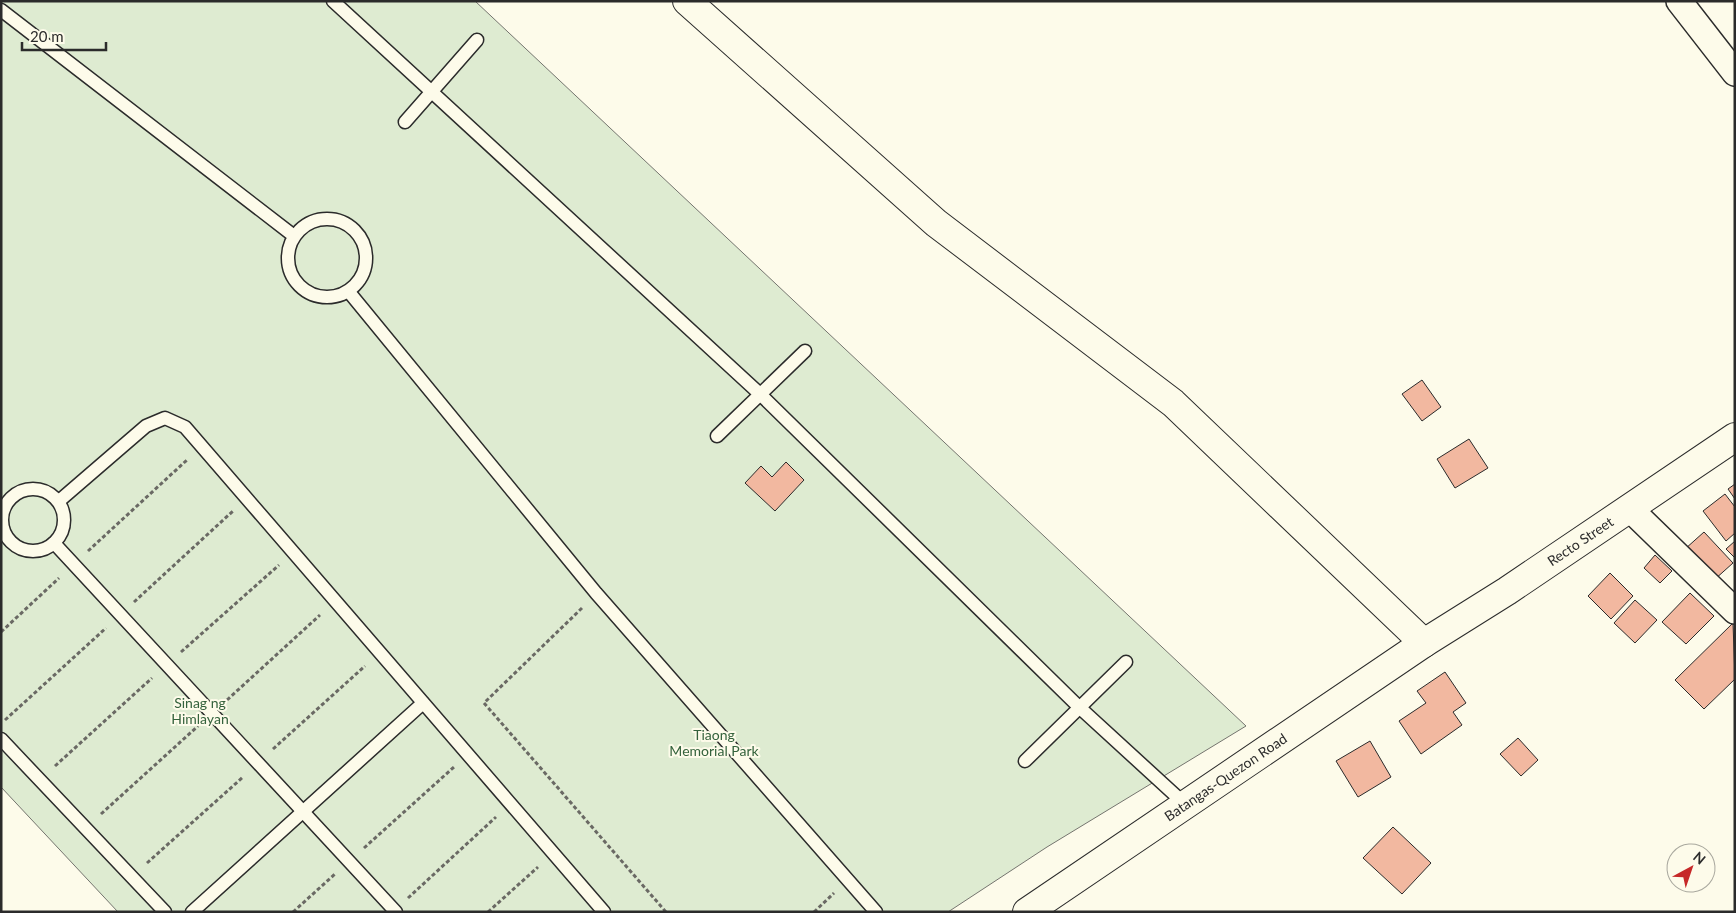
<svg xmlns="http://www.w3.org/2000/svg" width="1736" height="913" font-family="Lato,sans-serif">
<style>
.green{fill:#deebd1;stroke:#74746e}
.building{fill:#f2b8a0;stroke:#2b2b2b}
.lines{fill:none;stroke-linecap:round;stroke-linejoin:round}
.service-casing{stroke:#2b2b2b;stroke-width:15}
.minor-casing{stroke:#2b2b2b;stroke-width:28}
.tertiary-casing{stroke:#2b2b2b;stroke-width:30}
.primary-casing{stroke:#2b2b2b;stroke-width:30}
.path{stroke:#6a6964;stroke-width:3;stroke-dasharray:4 2.5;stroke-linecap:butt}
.service{stroke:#fdfbea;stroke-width:12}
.minor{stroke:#fdfbea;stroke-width:25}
.tertiary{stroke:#fdfbea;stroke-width:28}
.primary{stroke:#fdfbea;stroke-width:28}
.labels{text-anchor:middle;stroke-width:4;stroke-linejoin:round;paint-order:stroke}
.street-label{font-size:14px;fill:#2b2b2b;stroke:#fdfbea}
.park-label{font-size:14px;fill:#34623c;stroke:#fdfbea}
</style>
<rect width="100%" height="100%" fill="#fdfbea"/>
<polygon class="green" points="1,1 475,1 1246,726 1047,847 948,912 118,912 1,787"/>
<g class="building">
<polygon points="1422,380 1441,407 1422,421 1402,394"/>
<polygon points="1469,439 1488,468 1455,488 1437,459"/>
<polygon points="786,462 804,480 775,511 745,483 761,466 772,477"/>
<polygon points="1735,484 1735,499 1728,489"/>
<polygon points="1725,494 1735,507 1735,533 1726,541 1703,511"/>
<polygon points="1704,532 1733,563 1714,580 1685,549"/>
<polygon points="1735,541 1735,558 1726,549"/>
<polygon points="1655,555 1672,571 1660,583 1644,568"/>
<polygon points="1610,573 1633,596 1611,619 1588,596"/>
<polygon points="1690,593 1714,616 1686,644 1662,622"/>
<polygon points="1635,600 1657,620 1635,643 1614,623"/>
<polygon points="1733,623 1735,679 1704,709 1675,680"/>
<polygon points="1445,672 1466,703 1453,712 1462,725 1421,754 1399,721 1426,703 1417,691"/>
<polygon points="1518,738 1538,760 1521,776 1500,754"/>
<polygon points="1370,741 1391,777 1358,797 1336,761"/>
<polygon points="1393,827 1431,863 1402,894 1363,858"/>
</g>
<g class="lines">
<g class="service-casing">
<g id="service">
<polyline points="333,1 761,395 1079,707 1186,805"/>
<polyline points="1,10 294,236"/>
<polyline points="405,122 477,40"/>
<circle cx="327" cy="258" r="39"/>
<polyline points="349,292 596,593 876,912"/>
<polyline points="717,436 805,351"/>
<circle cx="33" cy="520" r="31"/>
<polyline points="59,501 146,426 165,418 185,427 604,912"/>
<polyline points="54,543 396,912"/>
<polyline points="1,739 165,912"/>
<polyline points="1025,761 1126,662"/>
<polyline points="192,912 423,703"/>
</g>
</g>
<g class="minor-casing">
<g id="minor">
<polyline points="1679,1 1735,73"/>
<polyline points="1629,508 1735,611"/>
</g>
</g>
<g class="tertiary-casing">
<polyline id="tertiary" points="687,1 936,223 1173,403 1424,643"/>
</g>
<g class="primary-casing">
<g id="primary">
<path id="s1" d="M1027,912L1424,643L1507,591L1735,437"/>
</g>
</g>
<g class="path">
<polyline points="88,551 188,459"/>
<polyline points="134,602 233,511"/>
<polyline points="582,608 484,703 666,912"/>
<polyline points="1,632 59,578"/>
<polyline points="181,652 279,565"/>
<polyline points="227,700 320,615"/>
<polyline points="5,720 106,628"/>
<polyline points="273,749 365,666"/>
<polyline points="55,766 152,678"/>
<polyline points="101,814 198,726"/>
<polyline points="364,848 454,767"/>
<polyline points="147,863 243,777"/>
<polyline points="408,898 496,817"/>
<polyline points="293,912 335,874"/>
<polyline points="488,912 538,867"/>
<polyline points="814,912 834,893"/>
</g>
<use href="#service" class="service"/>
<use href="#minor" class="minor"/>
<use href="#tertiary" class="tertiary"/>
<use href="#primary" class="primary"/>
</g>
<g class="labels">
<g class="street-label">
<text dy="5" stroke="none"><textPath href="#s1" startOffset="666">Recto Street</textPath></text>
<text dy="5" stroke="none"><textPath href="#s1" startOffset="240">Batangas-Quezon Road</textPath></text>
</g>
<g class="park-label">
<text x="200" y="708">Sinag ng<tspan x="200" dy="16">Himlayan</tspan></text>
<text x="714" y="740">Tiaong<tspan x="714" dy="16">Memorial Park</tspan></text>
</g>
</g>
<rect width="1736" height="913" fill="none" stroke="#2b2b2b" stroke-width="5"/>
<g transform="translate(1691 868) rotate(40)"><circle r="24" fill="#fdfbea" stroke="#a9a89e"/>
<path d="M0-4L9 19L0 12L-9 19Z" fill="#c62828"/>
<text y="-8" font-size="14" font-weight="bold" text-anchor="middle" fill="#2b2b2b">N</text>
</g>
<path d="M22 42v8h84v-8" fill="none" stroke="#2b2b2b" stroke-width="2.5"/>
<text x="30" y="42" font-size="15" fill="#2b2b2b" stroke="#fdfbea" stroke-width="4" paint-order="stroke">20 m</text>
</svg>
